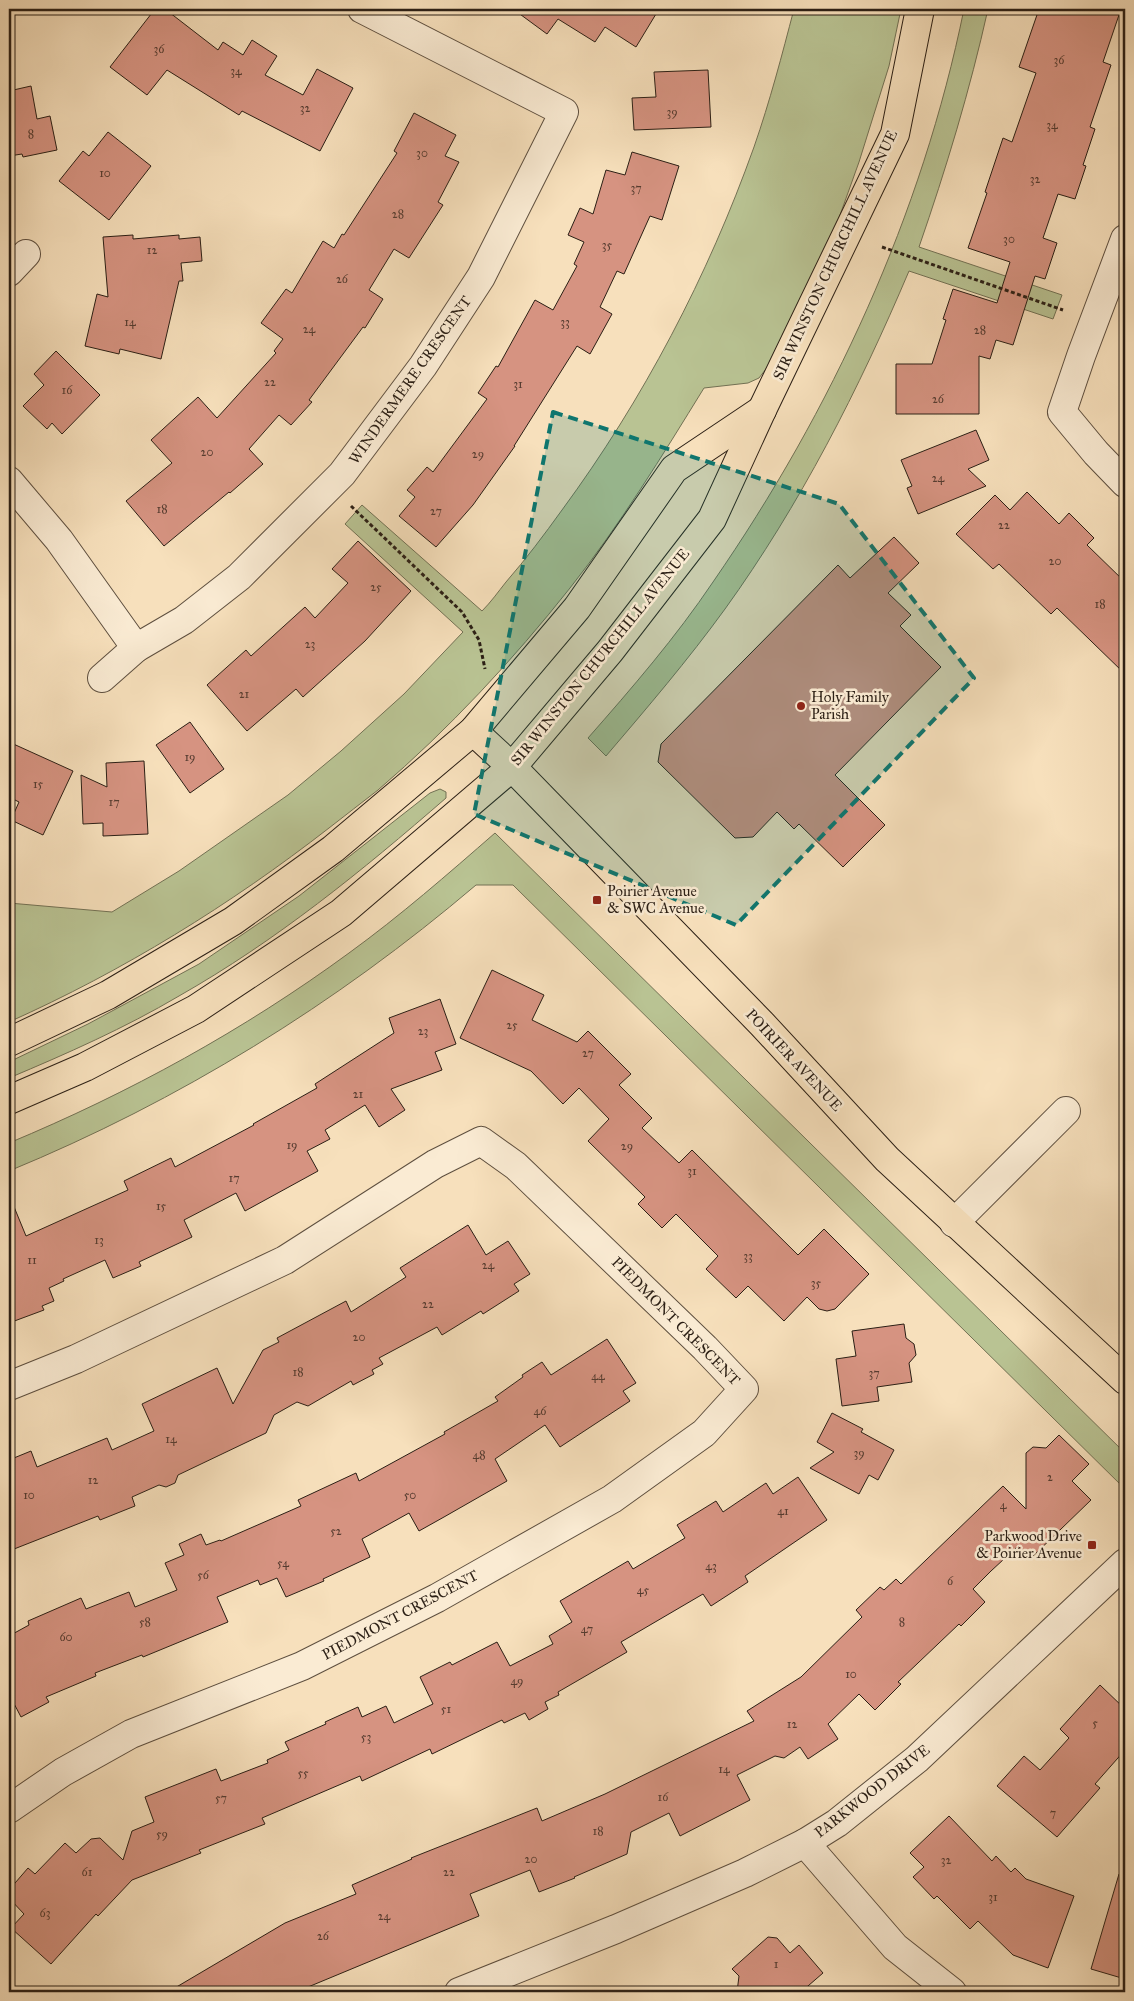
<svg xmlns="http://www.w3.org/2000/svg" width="1134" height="2001" font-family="'IM FELL Great Primer',serif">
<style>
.green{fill:#b9c393;stroke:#727154}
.building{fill:#d69381;stroke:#2b1f15}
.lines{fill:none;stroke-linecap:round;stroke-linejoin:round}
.minor-casing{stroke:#5e4f3f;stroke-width:30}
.major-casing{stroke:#2b1f15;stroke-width:30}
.path{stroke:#2b1f15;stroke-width:3;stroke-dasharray:4 2.5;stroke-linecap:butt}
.minor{stroke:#faebd3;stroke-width:28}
.major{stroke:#f7e0bc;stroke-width:28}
.marked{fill:#0f766e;fill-opacity:0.2;stroke:#0f766e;stroke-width:4;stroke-dasharray:10 6;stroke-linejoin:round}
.poi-dot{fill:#8f2418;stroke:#faebd3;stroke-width:2}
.labels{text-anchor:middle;stroke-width:5;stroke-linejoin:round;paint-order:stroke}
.number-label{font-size:12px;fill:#563c30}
.street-label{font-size:15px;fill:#2b1f15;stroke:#faebd3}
.poi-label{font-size:15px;fill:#2b1f15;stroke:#faebd3;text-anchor:start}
</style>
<rect width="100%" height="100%" fill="#f7e0bc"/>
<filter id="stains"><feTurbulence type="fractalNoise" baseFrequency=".004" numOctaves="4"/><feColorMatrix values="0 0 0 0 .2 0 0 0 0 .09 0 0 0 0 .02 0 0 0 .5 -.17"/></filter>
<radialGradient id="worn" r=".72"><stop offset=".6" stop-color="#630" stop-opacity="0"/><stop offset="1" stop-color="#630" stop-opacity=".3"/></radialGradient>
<g class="green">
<path d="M794,9H901L889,66L859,162L840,215L816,276L769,365L759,378L748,383L704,388C662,456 620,525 570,588C513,660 449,729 378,790C362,803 345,815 329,828C230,905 123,971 9,1022V903L112,912L179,871L288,795L341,751L404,694L463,632L345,524L362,505L482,611C491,602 498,592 506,582C526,559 544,535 562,510C643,400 708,276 754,147C770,101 782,55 794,9Z"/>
<path d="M964,9H988C970,90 946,169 919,247L1062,295L1053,319L909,271C859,389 800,505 725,609C688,660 647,708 606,756L588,738C632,688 676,637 713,582C832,410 922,215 964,9Z"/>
<path d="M440,789L446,792V798C362,871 276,941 179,996C125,1028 66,1054 9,1078V1062L88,1024L199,964L299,896L430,793Z"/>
<path d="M495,833L1125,1453V1489L513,885H476C336,1004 179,1101 9,1171V1143C129,1093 244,1030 349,953C400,916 448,874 495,833Z"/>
</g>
<g class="building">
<polygon points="155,9 165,9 218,50 223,42 243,55 252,40 277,56 265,75 303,95 317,69 353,88 320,151 242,111 239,115 167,70 147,95 110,67"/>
<polygon points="513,9 659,9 636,47 605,27 595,42 558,19 547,34"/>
<polygon points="1039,9 1121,9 1103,62 1111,65 1090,127 1095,129 1083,165 1086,166 1075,199 1058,194 1043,238 1057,243 1045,279 1035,276 1013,345 996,340 990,359 979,356 979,414 896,414 896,364 932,364 946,320 943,319 953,289 997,303 1010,262 968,248 987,193 985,192 1003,138 1012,142 1036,73 1019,67"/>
<polygon points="708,70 711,127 634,130 632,98 656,97 654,72"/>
<polygon points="31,86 37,119 50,116 57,150 23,157 22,154 9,156 9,91"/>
<polygon points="414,113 456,135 445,156 459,162 438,202 443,205 409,258 394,249 369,290 383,299 365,328 363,327 309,400 312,402 291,425 279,415 249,449 263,464 230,493 229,492 164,546 126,501 172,463 151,440 198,397 217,418 276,353 274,351 283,339 261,323 286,289 292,293 323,241 334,248 342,234 344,235 397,153 394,151"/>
<polygon points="108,132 151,166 109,220 59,181 83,151 89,156"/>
<polygon points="632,152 679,166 662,220 650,216 624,274 617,271 600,307 612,314 590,354 577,346 514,446 515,446 473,505 436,547 399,516 415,497 407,490 427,467 433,472 487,399 478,393 496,366 498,367 535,300 553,310 577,266 574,264 584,242 568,235 580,208 593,214 606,170 625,175"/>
<polygon points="133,235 133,239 179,235 179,239 200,237 202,261 181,263 183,281 179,281 161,359 120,349 119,354 85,346 97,294 108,297 103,237"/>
<polygon points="56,351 100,395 62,434 52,423 47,429 23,406 44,385 34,374"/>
<polygon points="976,430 989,460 968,469 986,486 918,514 907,488 912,486 901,460"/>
<polygon points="1027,492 1059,524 1069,513 1094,538 1087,545 1125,582 1125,674 1057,608 1051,614 999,564 993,569 956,534 995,495 1010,510"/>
<polygon points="894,537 919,563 888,593 911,615 900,626 941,667 835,775 885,825 843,867 799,824 794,829 777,812 753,837 735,838 658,762 661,744 838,565 850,578"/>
<polygon points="358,541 411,591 365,641 303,697 296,689 247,731 207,685 246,650 251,656 305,607 315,618 348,583 332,569"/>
<polygon points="190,722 224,769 190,793 156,745"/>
<polygon points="9,742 73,771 43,835 11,820 19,802 9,797"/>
<polygon points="144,761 148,834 103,836 103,823 83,824 81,775 107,787 106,763"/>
<polygon points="492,970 544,995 532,1020 577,1042 588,1031 631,1074 619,1085 652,1118 642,1128 679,1163 692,1150 798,1255 824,1229 869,1274 835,1309 827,1311 819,1309 807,1297 784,1321 748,1286 736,1298 706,1269 718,1256 676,1214 662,1228 638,1204 645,1197 588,1141 609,1119 579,1088 563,1104 531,1071 460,1038"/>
<polygon points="440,999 456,1044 435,1052 442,1070 391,1089 405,1110 379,1127 365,1105 325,1130 330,1139 307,1151 318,1171 245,1211 236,1193 184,1220 192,1237 139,1262 141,1266 113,1278 105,1260 63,1279 64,1281 49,1288 54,1301 42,1306 44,1310 9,1323 9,1198 10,1197 26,1236 128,1190 124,1181 171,1158 175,1167 254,1125 253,1124 317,1088 315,1084 394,1033 389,1018"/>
<polygon points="468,1225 486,1255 508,1241 530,1274 514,1284 519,1291 483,1314 481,1311 442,1335 437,1327 379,1358 383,1364 372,1370 374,1374 353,1385 351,1381 308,1406 297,1402 274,1415 266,1433 178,1475 175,1483 166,1487 159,1485 132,1497 135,1506 100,1520 98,1516 9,1551 9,1460 31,1451 37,1467 107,1438 112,1450 154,1431 142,1404 217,1368 233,1404 263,1350 279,1342 277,1338 346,1301 351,1312 406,1277 400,1268"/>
<polygon points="904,1324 906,1338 914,1344 916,1355 909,1363 912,1382 877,1387 879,1401 842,1406 836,1359 856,1356 852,1331"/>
<polygon points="607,1339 636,1383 623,1391 630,1401 560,1447 545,1425 495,1459 507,1481 444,1517 419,1531 409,1513 362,1539 370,1557 323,1579 324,1581 286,1597 277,1578 260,1585 258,1580 217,1597 228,1622 143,1657 142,1655 95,1673 96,1676 46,1697 49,1702 21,1717 9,1694 9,1636 29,1625 28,1621 81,1598 86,1609 129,1592 135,1607 177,1590 165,1563 184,1555 179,1544 201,1534 206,1545 220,1540 221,1541 301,1506 298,1500 356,1473 359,1481 445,1434 444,1432 498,1401 495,1397 523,1377 522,1375 542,1362 551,1375"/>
<polygon points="832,1413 863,1429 861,1432 894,1450 878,1480 869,1475 859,1494 810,1468 834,1452 817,1442"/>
<polygon points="1059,1435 1089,1464 1072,1481 1091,1500 1029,1560 1017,1547 991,1571 973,1589 985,1602 961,1626 959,1624 898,1682 901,1684 875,1710 859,1694 828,1724 838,1739 808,1759 800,1747 784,1758 775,1756 737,1775 750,1800 680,1836 669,1813 631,1832 627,1854 574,1877 575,1878 539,1892 530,1870 470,1894 479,1916 296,1992 168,1992 285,1923 356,1894 352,1885 412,1859 411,1858 537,1808 542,1821 605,1794 754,1721 747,1711 801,1677 862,1617 856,1610 880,1587 884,1590 896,1579 901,1584 1003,1486 1026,1509 1026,1453 1033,1447 1046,1448"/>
<polygon points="798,1477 827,1520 745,1576 748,1582 711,1606 703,1594 621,1642 627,1652 558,1692 559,1695 545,1702 548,1709 529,1720 525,1713 504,1723 502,1720 432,1754 430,1749 362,1781 360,1776 262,1818 265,1824 199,1850 201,1853 132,1880 98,1916 96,1914 51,1964 11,1928 24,1914 9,1898 9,1890 28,1868 35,1874 65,1843 76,1853 91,1839 100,1838 123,1860 132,1831 154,1822 145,1797 216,1769 221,1781 268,1763 267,1760 289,1750 285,1742 326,1724 325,1722 358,1707 362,1717 386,1706 394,1723 433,1704 420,1677 450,1662 452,1665 497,1642 510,1666 553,1644 549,1636 572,1622 560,1601 628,1561 633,1569 685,1538 677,1525 716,1501 723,1512 766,1483 773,1494"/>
<polygon points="1100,1685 1125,1709 1125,1750 1095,1784 1100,1788 1057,1837 997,1786 1024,1756 1040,1770 1069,1738 1060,1729"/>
<polygon points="949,1816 992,1861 996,1856 1011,1872 1015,1868 1026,1879 1074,1896 1048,1968 1013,1955 978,1921 970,1929 937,1896 934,1899 913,1877 924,1867 910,1853"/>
<polygon points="1119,1874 1125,1875 1125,1979 1091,1969"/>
<polygon points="768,1937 777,1938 790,1953 799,1945 823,1973 801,1992 737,1992 739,1976 732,1969"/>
</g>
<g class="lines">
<g class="minor-casing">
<g id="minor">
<polyline points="1125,239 1081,356 1062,412 1096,453 1125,483"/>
<polyline points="9,272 26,254"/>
<polyline points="9,481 59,540 136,648"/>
<polyline points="102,678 136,648 184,620 239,577 342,474 423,366 481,277 564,112 362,9"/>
<polyline points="954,1223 1066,1111"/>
<polyline points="9,1386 76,1359 285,1260 435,1164 481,1141 516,1166 705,1348 744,1389 704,1433 612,1499 437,1598 302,1666 131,1734 63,1772 9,1809"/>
<polyline points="805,1843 895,1947 952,1992"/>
<polyline points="459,1992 616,1929 745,1873 805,1843 837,1823 917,1759 1125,1563"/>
</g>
</g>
<g class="major-casing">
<g id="major">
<polyline points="473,731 512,767 762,1024 887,1159 1125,1380"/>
<polyline points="9,1042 108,995 233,921 333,849 473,731 577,608 674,469 762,410"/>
<polyline points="9,1100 85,1067 196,1009 341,913 512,767 610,651 712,519 762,410 895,134 920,9"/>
</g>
</g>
<g class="path">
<polyline points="882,247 1063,310"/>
<polyline points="351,506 462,612 479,640 485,669"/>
</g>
<use href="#minor" class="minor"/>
<use href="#major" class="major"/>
</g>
<path class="marked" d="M553,412L839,504L974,678L736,925L474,814Z"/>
<g class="poi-dot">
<circle cx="801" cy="706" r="5"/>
<rect x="592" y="895" width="10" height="10" rx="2.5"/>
<rect x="1087" y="1540" width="10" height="10" rx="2.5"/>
</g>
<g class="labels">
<g class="number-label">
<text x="159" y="53">36</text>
<text x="1059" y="64">36</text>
<text x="236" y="75">34</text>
<text x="305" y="112">32</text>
<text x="672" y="116">39</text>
<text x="1052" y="129">34</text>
<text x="31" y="138">8</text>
<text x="422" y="157">30</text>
<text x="105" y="177">10</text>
<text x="1035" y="183">32</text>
<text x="636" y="192">37</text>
<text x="398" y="218">28</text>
<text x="1009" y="243">30</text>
<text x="607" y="249">35</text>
<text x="152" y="254">12</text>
<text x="342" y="283">26</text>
<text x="130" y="326">14</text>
<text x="565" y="326">33</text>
<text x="309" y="333">24</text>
<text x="980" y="334">28</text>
<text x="270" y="386">22</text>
<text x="518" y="388">31</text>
<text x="67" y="394">16</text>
<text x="938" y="403">26</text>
<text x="207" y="456">20</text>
<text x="478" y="458">29</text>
<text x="938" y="482">24</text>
<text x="162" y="513">18</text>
<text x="436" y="515">27</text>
<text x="1004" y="529">22</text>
<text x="1055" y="565">20</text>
<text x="376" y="591">25</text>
<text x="1100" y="608">18</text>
<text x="310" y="648">23</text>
<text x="244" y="698">21</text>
<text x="190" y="761">19</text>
<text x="38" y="788">15</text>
<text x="114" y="806">17</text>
<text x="512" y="1029">25</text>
<text x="423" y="1035">23</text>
<text x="588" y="1057">27</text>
<text x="358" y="1098">21</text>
<text x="292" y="1149">19</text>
<text x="627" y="1150">29</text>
<text x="692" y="1175">31</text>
<text x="234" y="1182">17</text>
<text x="161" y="1210">15</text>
<text x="99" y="1244">13</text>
<text x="748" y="1260">33</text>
<text x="32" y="1264">11</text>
<text x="488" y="1269">24</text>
<text x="816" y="1287">35</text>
<text x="428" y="1308">22</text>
<text x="359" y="1341">20</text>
<text x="298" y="1376">18</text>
<text x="874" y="1377">37</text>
<text x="598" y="1380">44</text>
<text x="540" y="1415">46</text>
<text x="171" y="1443">14</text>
<text x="859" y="1457">39</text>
<text x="479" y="1459">48</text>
<text x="1050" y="1481">2</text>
<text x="93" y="1484">12</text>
<text x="29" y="1499">10</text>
<text x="410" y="1499">50</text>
<text x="1003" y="1509">4</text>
<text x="783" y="1515">41</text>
<text x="336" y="1535">52</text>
<text x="283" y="1567">54</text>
<text x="711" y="1570">43</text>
<text x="203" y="1579">56</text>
<text x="950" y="1585">6</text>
<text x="643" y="1594">45</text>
<text x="145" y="1626">58</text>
<text x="902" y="1626">8</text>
<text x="587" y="1633">47</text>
<text x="66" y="1641">60</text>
<text x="851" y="1678">10</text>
<text x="517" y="1685">49</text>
<text x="446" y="1713">51</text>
<text x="1095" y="1727">5</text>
<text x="792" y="1728">12</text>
<text x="366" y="1741">53</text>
<text x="724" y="1773">14</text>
<text x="303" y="1777">55</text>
<text x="663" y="1801">16</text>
<text x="221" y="1802">57</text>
<text x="1053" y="1817">7</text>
<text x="598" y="1835">18</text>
<text x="162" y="1838">59</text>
<text x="531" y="1863">20</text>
<text x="946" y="1864">32</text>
<text x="87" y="1876">61</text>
<text x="449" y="1876">22</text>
<text x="993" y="1901">31</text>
<text x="45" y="1917">63</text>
<text x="384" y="1920">24</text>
<text x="323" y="1940">26</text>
<text x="776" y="1968">1</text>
</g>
<g class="street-label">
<text transform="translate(835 255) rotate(-65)" y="5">SIR WINSTON CHURCHILL AVENUE</text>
<text transform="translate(410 380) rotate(-55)" y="5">WINDERMERE CRESCENT</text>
<text transform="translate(600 657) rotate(-51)" y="5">SIR WINSTON CHURCHILL AVENUE</text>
<text transform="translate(794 1060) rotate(47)" y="5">POIRIER AVENUE</text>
<text transform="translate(676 1321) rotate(45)" y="5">PIEDMONT CRESCENT</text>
<text transform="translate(400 1615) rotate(-28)" y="5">PIEDMONT CRESCENT</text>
<text transform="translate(872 1791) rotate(-38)" y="5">PARKWOOD DRIVE</text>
</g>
<g class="poi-label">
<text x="811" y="702">Holy Family<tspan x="811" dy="17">Parish</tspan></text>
<text x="607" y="896">Poirier Avenue<tspan x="607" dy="17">&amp; SWC Avenue</tspan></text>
<text x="1082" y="1541" text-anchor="end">Parkwood Drive<tspan x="1082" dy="17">&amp; Poirier Avenue</tspan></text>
</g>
</g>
<rect width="1134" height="2001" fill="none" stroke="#f7e0bc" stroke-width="30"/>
<rect x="10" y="10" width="1114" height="1981" fill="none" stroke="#2b1f15" stroke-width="2.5"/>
<rect x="15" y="15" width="1104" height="1971" fill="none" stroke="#2b1f15"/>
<rect width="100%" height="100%" filter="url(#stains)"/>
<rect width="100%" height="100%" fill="url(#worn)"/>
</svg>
